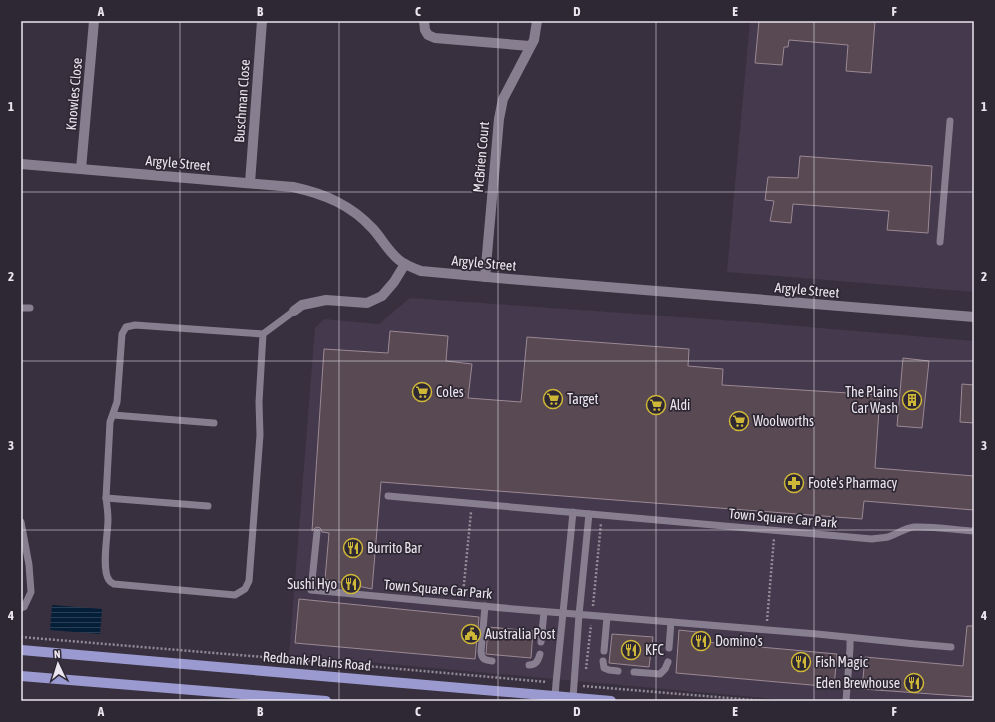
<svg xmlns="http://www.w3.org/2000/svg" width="995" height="722" font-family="'Asap Condensed',sans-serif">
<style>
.built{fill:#44394d}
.water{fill:url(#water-rules)}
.building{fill:#594953;stroke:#9b8994}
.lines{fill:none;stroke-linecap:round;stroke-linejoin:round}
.path{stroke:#938c98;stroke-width:2.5;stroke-dasharray:2 2;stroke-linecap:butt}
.service{stroke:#877e8f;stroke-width:7}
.minor{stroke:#877e8f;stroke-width:10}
.primary{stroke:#9a9ad1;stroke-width:10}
.grid{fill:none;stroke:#eae5ee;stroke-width:1;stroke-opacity:0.55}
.labels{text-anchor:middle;stroke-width:3.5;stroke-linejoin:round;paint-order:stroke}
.street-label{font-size:14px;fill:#eae5ee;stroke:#2e2734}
.poi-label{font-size:14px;fill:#eae5ee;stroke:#2e2734;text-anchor:start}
.neatline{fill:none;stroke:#eae5ee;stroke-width:1.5}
.grid-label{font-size:13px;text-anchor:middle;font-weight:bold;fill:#eae5ee}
</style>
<defs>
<pattern id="water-rules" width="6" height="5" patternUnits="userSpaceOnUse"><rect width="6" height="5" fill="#051f38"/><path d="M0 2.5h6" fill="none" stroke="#2a3f55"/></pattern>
</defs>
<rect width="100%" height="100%" fill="#38303e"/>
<g class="built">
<polygon points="750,21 974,21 974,292 727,272"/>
<polygon points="410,298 751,322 974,341 974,701 796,701 289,655 315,328 324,319 379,324"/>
</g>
<polygon class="water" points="52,605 102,609 100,634 50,630"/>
<g class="building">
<polygon points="759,21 875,21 871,73 846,71 848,45 789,40 788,47 784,47 782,65 755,63"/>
<polygon points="800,156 932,166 928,233 887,230 889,211 793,204 791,223 770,221 774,201 765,200 768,177 798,178"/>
<polygon points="390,331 448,336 446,361 472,364 468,398 521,402 527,337 689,349 688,366 723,369 722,385 880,395 875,468 974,476 974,510 864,501 862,519 381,482 372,589 325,579 329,533 322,532 320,528 317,527 315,528 312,531 324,349 388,353"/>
<polygon points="903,358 929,361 922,428 897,426"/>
<polygon points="962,384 974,385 974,423 960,422"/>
<polygon points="299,599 479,617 475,659 295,643"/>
<polygon points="967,626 974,626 974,697 862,689 865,657 963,666"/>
<polygon points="488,627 533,631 531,658 486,654"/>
<polygon points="679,630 706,633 705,642 837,654 834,687 676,673"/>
<polygon points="612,634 653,637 649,667 609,663"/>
</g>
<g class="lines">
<g class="path">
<polyline points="463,594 471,512"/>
<polyline points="593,606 601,523"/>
<polyline points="767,621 774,538"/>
<polyline points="21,637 287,659 547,682"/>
<polyline points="586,669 591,625"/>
<polyline points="583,686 765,701"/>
</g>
<g class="service">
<polyline points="940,242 950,121"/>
<polyline points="21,308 30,308"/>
<path d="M263,334L135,325L126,327L122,334L117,402L110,422L106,498C107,505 108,513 108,520C108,533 101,570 109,580C110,582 112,583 114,584L235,595L245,589L249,581L260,435L259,402L263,334L294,311"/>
<polyline points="113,415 214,423"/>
<path d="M388,496L872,539C877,538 883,538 888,537C897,534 905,528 914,527C934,526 955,530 974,531"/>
<polyline points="106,498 208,506"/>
<polyline points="21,522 29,565 31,592 24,607 21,608"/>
<polyline points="317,532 311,590 514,609 817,634 916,644 951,647"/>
<path d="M485,606L481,652C482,660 485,660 492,661"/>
<polyline points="541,642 544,612"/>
<polyline points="669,648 671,622"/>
<polyline points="604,651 607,617"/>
<polyline points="603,661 604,668 609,670 618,671"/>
<path d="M529,665C536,665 538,661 540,654"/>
<polyline points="634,672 660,674 665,669 668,662"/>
<polyline points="556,699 555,697 556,683 573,512"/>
<polyline points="572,700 573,698 579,615 589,514"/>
<polyline points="846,701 850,648 850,638"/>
</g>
<g class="minor">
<polyline points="424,21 425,30 428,35 435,38 530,46"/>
<path d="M21,164L293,187C325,194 351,205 373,229C382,239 388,251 399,260C405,265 413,268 421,271L509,279L974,317"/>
<polyline points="81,169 94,21"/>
<polyline points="250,183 262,21"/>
<polyline points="485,277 499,119 503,99 534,40 537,21"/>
<polyline points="294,311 302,305 326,300 367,303 382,296 394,282 405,264"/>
</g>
<g class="primary">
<polyline points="21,650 611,701"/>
<polyline points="21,676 326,701"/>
</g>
</g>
<path class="grid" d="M180,21V701M339,21V701M498,21V701M656,21V701M814,21V701M21,192H974M21,361H974M21,530H974"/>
<defs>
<g id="supermarket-ring" transform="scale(1)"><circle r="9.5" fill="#2e2734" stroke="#cfb837" stroke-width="1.5"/><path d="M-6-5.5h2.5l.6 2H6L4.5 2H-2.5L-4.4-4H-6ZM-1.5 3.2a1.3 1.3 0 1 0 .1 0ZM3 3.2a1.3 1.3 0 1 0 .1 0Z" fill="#cfb837"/></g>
<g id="building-ring" transform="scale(1)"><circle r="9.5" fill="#2e2734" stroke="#cfb837" stroke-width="1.5"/><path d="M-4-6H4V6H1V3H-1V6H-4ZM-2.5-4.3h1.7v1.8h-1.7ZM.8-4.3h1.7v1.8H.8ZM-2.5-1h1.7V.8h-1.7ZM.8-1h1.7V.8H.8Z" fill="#cfb837"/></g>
<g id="pharmacy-ring" transform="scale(1)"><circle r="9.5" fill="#2e2734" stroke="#cfb837" stroke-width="1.5"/><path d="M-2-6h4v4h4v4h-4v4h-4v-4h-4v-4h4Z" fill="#cfb837"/></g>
<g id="restaurant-ring" transform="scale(1)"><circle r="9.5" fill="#2e2734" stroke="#cfb837" stroke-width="1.5"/><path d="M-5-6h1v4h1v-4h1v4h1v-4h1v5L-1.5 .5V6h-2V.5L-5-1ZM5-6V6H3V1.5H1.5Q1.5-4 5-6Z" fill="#cfb837"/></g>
<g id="civic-ring" transform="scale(1)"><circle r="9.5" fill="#2e2734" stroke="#cfb837" stroke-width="1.5"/><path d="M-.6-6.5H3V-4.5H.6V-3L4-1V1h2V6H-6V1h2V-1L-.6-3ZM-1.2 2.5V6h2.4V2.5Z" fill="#cfb837"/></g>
</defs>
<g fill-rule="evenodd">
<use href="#supermarket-ring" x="422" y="392"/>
<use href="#supermarket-ring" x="553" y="399"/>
<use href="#building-ring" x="912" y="400"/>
<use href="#supermarket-ring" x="656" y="405"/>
<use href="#supermarket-ring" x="739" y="421"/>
<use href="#pharmacy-ring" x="794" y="483"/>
<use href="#restaurant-ring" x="353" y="548"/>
<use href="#restaurant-ring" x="351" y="584"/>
<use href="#civic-ring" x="471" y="634"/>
<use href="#restaurant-ring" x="701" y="641"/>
<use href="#restaurant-ring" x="631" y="650"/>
<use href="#restaurant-ring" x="801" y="662"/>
<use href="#restaurant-ring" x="914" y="683"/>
</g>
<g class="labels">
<g class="street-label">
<text transform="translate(74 94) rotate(-85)" y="5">Knowles Close</text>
<text transform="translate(242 101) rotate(-86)" y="5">Buschman Close</text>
<text transform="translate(481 157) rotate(-85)" y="5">McBrien Court</text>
<text transform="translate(178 163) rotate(5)" y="5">Argyle Street</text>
<text transform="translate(484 263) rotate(5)" y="5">Argyle Street</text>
<text transform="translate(807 290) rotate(5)" y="5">Argyle Street</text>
<text transform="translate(783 518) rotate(5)" y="5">Town Square Car Park</text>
<text transform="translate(438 589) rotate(5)" y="5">Town Square Car Park</text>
<text transform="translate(317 661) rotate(5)" y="5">Redbank Plains Road</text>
</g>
<g class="poi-label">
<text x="436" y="397">Coles</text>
<text x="898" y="397" text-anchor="end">The Plains<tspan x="898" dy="16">Car Wash</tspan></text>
<text x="567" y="404">Target</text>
<text x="670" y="410">Aldi</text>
<text x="753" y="426">Woolworths</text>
<text x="808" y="488">Foote's Pharmacy</text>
<text x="367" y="553">Burrito Bar</text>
<text x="337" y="589" text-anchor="end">Sushi Hyo</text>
<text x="485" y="639">Australia Post</text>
<text x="715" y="646">Domino's</text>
<text x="645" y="655">KFC</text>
<text x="815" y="667">Fish Magic</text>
<text x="900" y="688" text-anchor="end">Eden Brewhouse</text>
</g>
</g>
<rect width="995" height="722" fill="none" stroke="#2e2734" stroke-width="44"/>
<g transform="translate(58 664) rotate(356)" stroke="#2e2734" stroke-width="3" paint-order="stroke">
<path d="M0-3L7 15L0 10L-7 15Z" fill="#eae5ee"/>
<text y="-6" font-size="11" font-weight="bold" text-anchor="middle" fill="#eae5ee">N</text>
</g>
<rect x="22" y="22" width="951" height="678" class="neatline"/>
<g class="grid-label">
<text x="101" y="16">A</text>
<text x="260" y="16">B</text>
<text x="418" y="16">C</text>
<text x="577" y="16">D</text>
<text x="735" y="16">E</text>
<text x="894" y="16">F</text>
<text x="11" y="111">1</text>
<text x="984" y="111">1</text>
<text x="11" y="281">2</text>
<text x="984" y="281">2</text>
<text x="11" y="450">3</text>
<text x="984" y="450">3</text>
<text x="11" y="620">4</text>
<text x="984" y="620">4</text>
<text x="101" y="716">A</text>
<text x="260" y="716">B</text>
<text x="418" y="716">C</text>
<text x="577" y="716">D</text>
<text x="735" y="716">E</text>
<text x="894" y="716">F</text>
</g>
</svg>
